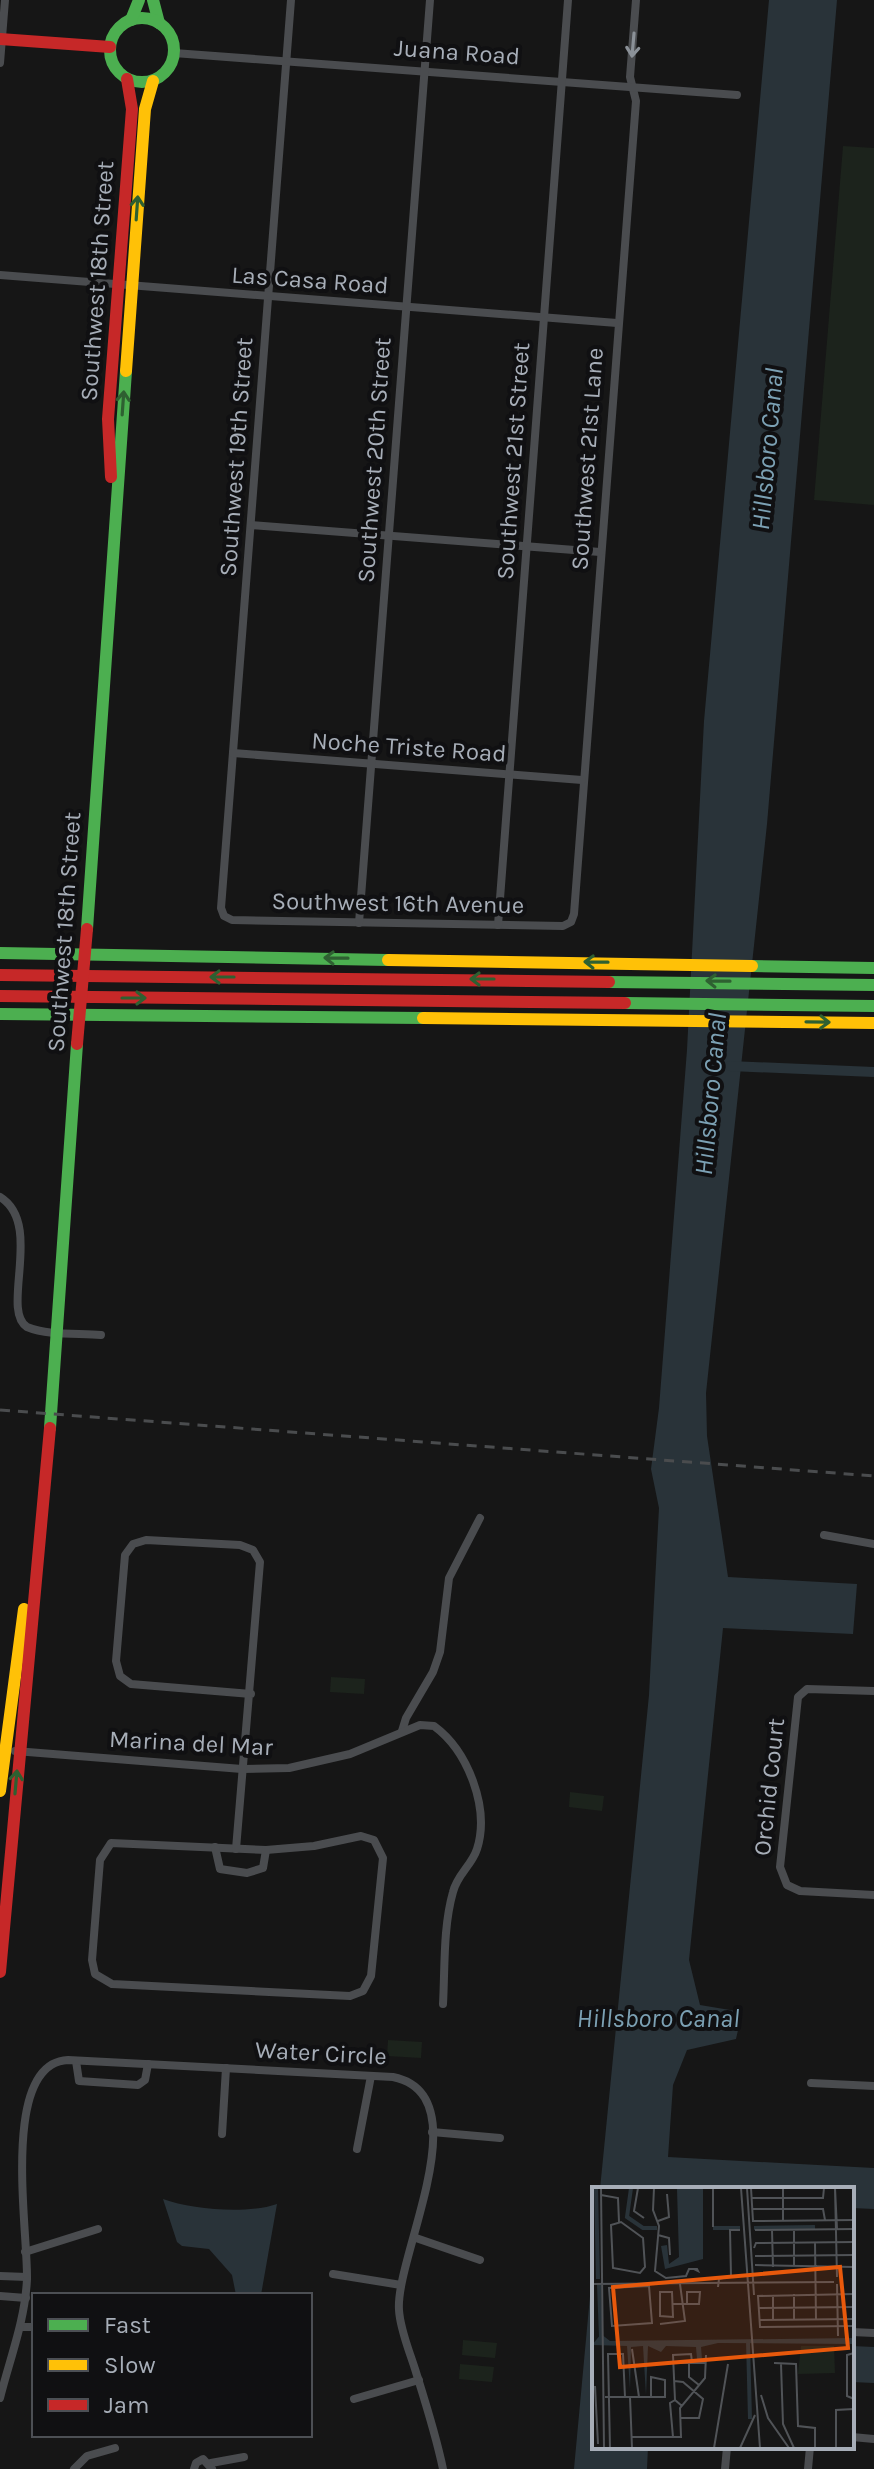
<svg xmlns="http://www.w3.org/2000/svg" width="874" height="2469" font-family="Karla,sans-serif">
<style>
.green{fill:#1c231c}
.water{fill:#293339}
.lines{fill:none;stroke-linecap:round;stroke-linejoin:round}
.canal{stroke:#293339;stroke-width:10}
.street{stroke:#4a4c4f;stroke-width:8}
.fast{stroke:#4caf50;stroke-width:12}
.slow{stroke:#ffc107;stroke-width:12}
.jam{stroke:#c62828;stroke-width:12}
.rail{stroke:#4a4c4e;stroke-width:3;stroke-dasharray:10 8;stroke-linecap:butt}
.jam-bridge{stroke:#c62828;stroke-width:12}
.oneway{stroke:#8b9198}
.oneway2{stroke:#2e6031}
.labels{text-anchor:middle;stroke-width:8;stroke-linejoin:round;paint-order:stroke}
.street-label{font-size:24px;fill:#a7aeb8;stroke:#101012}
.water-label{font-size:26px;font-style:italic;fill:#7ca1b4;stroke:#101012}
.inset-river{fill:none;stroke:#293339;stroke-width:4}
.inset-road{fill:none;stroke:#505357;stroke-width:2}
.view{fill:#e8590c;fill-opacity:0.15;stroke:#e8590c;stroke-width:4}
.inset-edge{fill:none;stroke:#a7aeb8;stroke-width:4}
</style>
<rect width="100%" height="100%" fill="#161616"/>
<g class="green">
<polygon points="843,146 874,148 874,505 814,500"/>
<polygon points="331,1677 365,1679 364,1694 330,1692"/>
<polygon points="570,1792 604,1796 602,1811 569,1807"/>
<polygon points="388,2040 422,2042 421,2058 387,2056"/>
<polygon points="463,2340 497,2343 495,2358 462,2355"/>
<polygon points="460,2364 494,2367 492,2382 459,2379"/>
</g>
<g class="water">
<polygon points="769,0 837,0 767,824 706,1393 707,1436 728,1577 857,1584 853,1634 723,1628 689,1960 700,2005 742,2012 736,2039 687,2050 673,2085 668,2157 874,2168 874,2209 852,2208 852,2189 600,2189 649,1695 659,1508 651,1469 659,1408 687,1050 704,721"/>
<path d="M163,2199C192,2210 249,2214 277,2204L261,2295H236L232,2275L209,2249L182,2246L177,2242Z"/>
<polygon points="594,2253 594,2447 648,2447 647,2469 574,2469"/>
<polygon points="852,2346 874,2347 874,2383 852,2382"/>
</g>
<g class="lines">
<polyline class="canal" points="730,1066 874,1072"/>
<g class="street">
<polyline points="291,0 221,908 224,916 232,920 563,926 571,922 574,914 636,101 630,77 636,0"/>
<polyline points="174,53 737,95"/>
<polyline points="0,63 5,0"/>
<polyline points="0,275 617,323"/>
<polyline points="251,525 600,552"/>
<polyline points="233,753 582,780"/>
<polyline points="359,923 430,0"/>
<polyline points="498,925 568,0"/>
<path d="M0,1197C44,1224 0,1310 27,1327C48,1336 79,1333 101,1335"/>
<polyline points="824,1535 874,1544"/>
<polyline points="874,1691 807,1689 798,1697 780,1867 787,1885 800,1891 874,1895"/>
<polyline points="402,1731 406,1718 433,1672 440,1652 449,1578 480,1518"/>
<path d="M15,1751L242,1769L289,1768L350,1754L420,1725L434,1726C468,1751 490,1808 477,1849C472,1865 457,1875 453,1892C443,1927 445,1968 443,2004"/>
<polygon points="361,1836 374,1840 383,1858 371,1976 363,1991 350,1996 112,1984 95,1974 92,1960 100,1860 111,1843 266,1850 314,1846"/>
<polyline points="215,1847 220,1869 247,1873 263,1868 266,1850"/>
<polyline points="236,1849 260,1562 253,1550 240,1545 146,1540 133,1544 125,1555 116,1661 120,1676 131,1684 251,1694"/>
<polyline points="76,2061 79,2081 138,2085 145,2080 148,2064"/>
<polyline points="811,2083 874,2086"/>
<polyline points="432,2132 500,2138"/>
<polyline points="222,2134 226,2068"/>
<polyline points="357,2149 371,2076"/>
<polyline points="416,2238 480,2260"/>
<polyline points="25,2252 98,2229"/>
<polyline points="333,2274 401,2285"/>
<polyline points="0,2276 27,2277"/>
<polyline points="0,2296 26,2298"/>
<polyline points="21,2327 34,2327"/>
<polyline points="852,2332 874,2333"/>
<path d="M0,2398C10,2358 25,2321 27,2279C28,2229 0,2063 68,2060L393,2077C482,2095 395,2256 399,2310C400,2329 409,2350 415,2369C425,2401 436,2435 443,2469"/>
<polyline points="354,2399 419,2380"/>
<polyline points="852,2437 874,2439"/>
<polyline points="211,2463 244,2457"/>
<polyline points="74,2469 87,2456 115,2448"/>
<polyline points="194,2469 196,2463 203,2459 212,2469"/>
<polyline points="725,2469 727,2447"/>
<polyline points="808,2469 810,2447"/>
</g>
<g class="fast">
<polyline points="153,0 159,23"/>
<circle cx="142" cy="50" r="32"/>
<polyline points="131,20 139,0"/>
<polyline points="87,929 126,371"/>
<polyline points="0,953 388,960"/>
<polyline points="752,966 874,968"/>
<polyline points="609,982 874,985"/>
<polyline points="625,1003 874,1006"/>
<polyline points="0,1014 423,1018"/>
<polyline points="50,1428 77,1044"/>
</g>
<g class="slow">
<polyline points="126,371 145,109 153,81"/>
<polyline points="388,960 752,966"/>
<polyline points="423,1018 874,1023"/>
<polyline points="0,1791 24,1609"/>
</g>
<g class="jam">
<polyline points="0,39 110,47"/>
<polyline points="111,477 108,419 132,109 127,79"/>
<polyline points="0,975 609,982"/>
<polyline points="0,996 625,1003"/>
<polyline points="0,1972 50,1428"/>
</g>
<polyline class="rail" points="0,1410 874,1476"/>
<polyline class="jam-bridge" points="77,1044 87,929"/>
</g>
<defs><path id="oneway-shaft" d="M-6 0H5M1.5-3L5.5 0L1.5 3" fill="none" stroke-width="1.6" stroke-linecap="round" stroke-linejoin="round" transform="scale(2)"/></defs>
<use class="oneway" href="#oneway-shaft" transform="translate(633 45) rotate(95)"/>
<g class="oneway2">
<use href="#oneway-shaft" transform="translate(137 208) rotate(-86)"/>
<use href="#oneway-shaft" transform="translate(123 403) rotate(-86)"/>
<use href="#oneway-shaft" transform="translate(336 958) rotate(-179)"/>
<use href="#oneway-shaft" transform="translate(596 962) rotate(-179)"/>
<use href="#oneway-shaft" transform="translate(222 977) rotate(-180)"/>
<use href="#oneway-shaft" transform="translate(482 979) rotate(-180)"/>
<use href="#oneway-shaft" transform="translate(718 981) rotate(-179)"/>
<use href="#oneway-shaft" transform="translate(134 998)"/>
<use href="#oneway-shaft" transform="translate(818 1022) rotate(1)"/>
<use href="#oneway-shaft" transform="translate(16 1782) rotate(-85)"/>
</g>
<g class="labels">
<g class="street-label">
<text transform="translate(457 52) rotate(4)" y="8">Juana Road</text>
<text transform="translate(310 280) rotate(4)" y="8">Las Casa Road</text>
<text transform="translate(97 281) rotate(-86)" y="8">Southwest 18th Street</text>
<text transform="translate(236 457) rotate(-86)" y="8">Southwest 19th Street</text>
<text transform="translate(587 459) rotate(-86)" y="8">Southwest 21st Lane</text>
<text transform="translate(374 460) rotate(-86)" y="8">Southwest 20th Street</text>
<text transform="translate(513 461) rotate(-86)" y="8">Southwest 21st Street</text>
<text transform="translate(409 747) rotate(4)" y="8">Noche Triste Road</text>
<text transform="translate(398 903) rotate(1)" y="8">Southwest 16th Avenue</text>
<text transform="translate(64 932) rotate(-86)" y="8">Southwest 18th Street</text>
<text transform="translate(191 1743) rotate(3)" y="8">Marina del Mar</text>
<text transform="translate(769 1787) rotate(-84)" y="8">Orchid Court</text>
<text transform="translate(321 2053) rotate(3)" y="8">Water Circle</text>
</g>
<g class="water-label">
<text transform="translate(767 449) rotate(-85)" y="9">Hillsboro Canal</text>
<text transform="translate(710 1094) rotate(-85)" y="9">Hillsboro Canal</text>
<text x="658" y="2027">Hillsboro Canal</text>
</g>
</g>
<g transform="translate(592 2187)">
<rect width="262" height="262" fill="#161616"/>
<path d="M209,159H242L243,186L206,187Z" fill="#1c231c"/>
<path d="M111,1V72L73,82L69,59L75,58L77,77L87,70L85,2ZM9,147L18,154L262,151V157L126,156L109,160L110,172H105L104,160L74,159L69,165L56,159L54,208L51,159L39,160L38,202L35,159L0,158Z" fill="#293339"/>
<path class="inset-river" d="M4,1L6,92M39,1L35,30L51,41H65M121,41H148M162,41L223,40M7,98L9,150M156,154L158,232"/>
<path class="inset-road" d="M9,1L12,261M46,1L42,24L52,31M62,1L61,23L67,39L63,84L74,91L94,89L97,82H105L106,84L102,82M121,1V40M149,1L168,261M155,1L162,108M159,1L161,34L262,33M9,8L26,11L27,35M160,11H231L232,1M161,22H231L233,33M191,33V1M66,34L77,30L75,7M29,35L51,51L53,80L48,86L21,81L19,38ZM245,42L243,1L245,90M163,43L262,42M180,43L181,80M202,43V80M66,48L77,51L78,68M223,55L224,133M162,61L164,56L262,55M163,69L262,68M163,78L262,80M0,97L242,95M245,97L246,149M57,99L60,136L20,139L17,101ZM126,100L127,92L139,89L138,43H148M68,105H80L81,130L68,129ZM202,107V133M262,107L166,109L168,140L262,139M181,108V133M0,112V143M80,117H107L108,105H95V117M167,121L262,120M168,133L262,132M68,137L93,134L88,97M40,162L47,210M262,166L255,168V209L262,212M81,176H113M97,176V190L107,198M182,176L204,177L206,239L223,241V261M189,177L191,237L202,261M82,194L91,195L111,212L107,231H88M3,199L6,257M169,208L176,231L197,261M13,210H73V193L59,190V210M38,210L40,261M90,219L83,213L81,168L99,167L100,175M40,250H89L88,221L113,191L114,168M81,250L78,216L83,213M18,261L16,167H31L33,210M122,261L136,177M148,261L163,228M244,261V223L262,222"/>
<path class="view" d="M248,80L256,161L28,180L21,100Z"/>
<rect width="262" height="262" class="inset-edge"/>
</g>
<rect x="32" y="2293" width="280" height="144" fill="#101012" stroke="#4c4f54" stroke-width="2"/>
<rect x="48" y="2319" width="40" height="12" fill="#4caf50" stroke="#4c4f54" stroke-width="2"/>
<text x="104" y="2333" font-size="24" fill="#a7aeb8">Fast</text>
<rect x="48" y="2359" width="40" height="12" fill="#ffc107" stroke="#4c4f54" stroke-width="2"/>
<text x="104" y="2373" font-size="24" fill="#a7aeb8">Slow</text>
<rect x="48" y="2399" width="40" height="12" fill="#c62828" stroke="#4c4f54" stroke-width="2"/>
<text x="104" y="2413" font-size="24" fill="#a7aeb8">Jam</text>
</svg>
